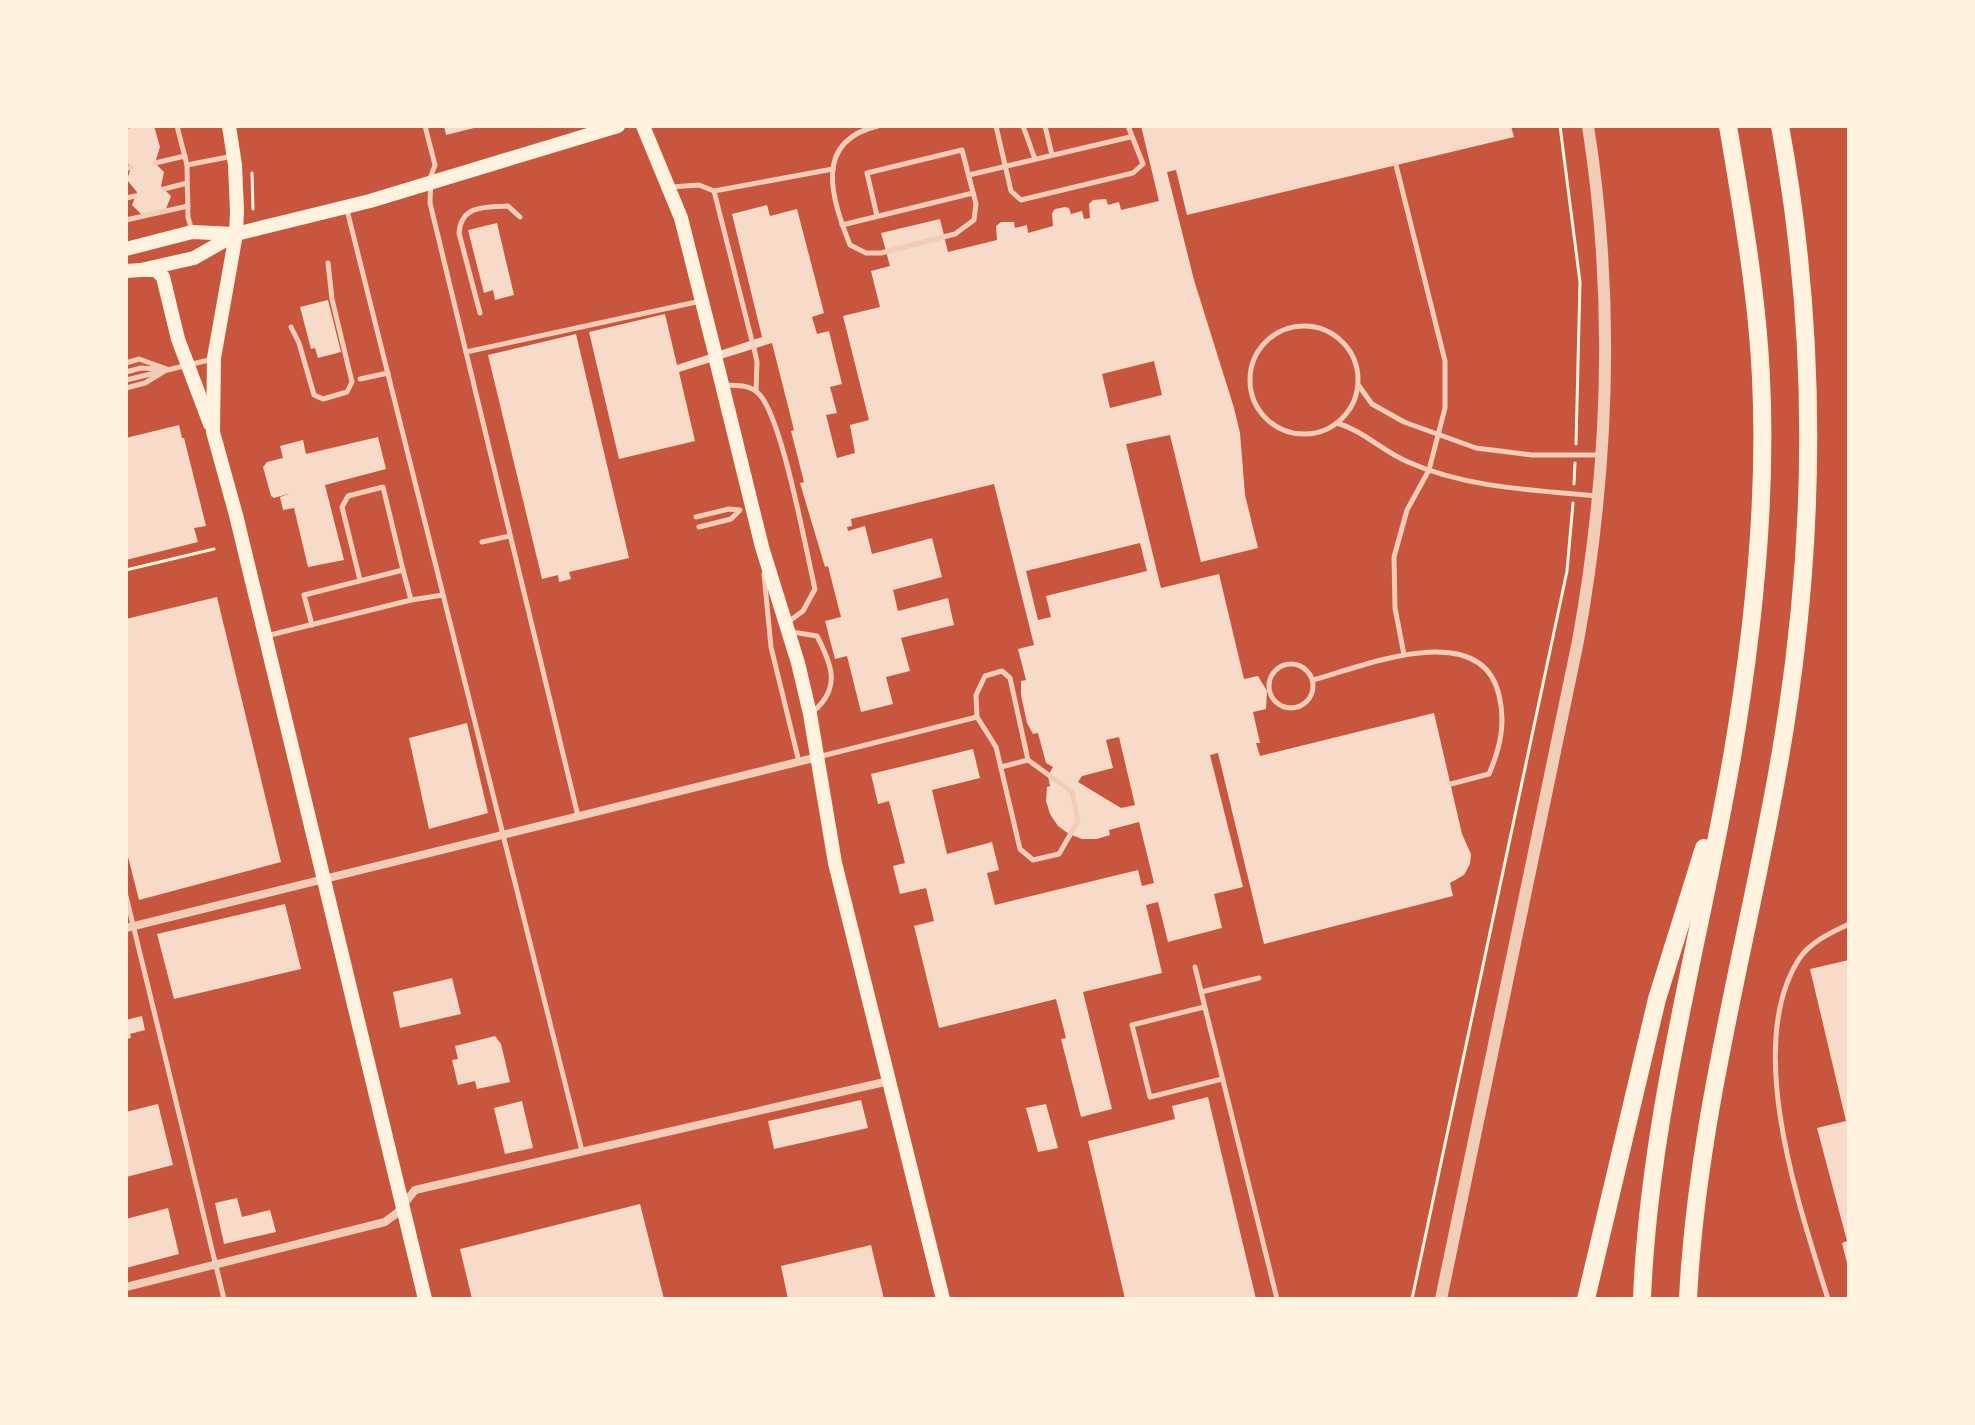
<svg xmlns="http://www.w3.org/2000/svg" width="1975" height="1425" font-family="Bitter,serif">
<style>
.building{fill:#f7dbc8;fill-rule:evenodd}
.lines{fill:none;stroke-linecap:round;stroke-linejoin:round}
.path{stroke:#fff3e0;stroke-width:3}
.service{stroke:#f1ccb7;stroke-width:5}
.minor{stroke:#f1ccb7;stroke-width:8}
.tertiary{stroke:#f1ccb7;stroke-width:12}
.secondary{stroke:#fff3e0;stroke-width:14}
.motorway{stroke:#fff3e0;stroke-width:18}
</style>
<rect width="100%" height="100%" fill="#c8553d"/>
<g class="building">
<polygon points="139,126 154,126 160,147 155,163 164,172 161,186 171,196 166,209 142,215 132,205 137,192 127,180 131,167 126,162 126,129"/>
<polygon points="444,126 478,126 478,127 446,135"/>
<path d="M1141,126H1511L1514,137L1187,215L1176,170L1167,172L1194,280L1234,408L1240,433L1245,495L1258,548L1201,562L1170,435L1126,444L1161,588L1219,574L1244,679L1258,676L1267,691L1266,709L1253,712L1260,743H1256L1260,756L1434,713L1462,834L1471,854L1470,864L1464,875L1450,883L1453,896L1264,944L1218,753L1210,755L1243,887L1214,894L1222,928L1168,942L1158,902L1146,905L1162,973L1083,992L1112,1109L1081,1117L1061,1039L1066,1038L1056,999L939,1028L914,926L934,921L926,888L900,894L893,866L905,863L889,801L878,804L871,774L973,749L980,778L932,790L947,854L992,842L999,870L987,873L995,905L1138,870L1142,886L1154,883L1139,822L1109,830L1110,835L1097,839H1082L1069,834L1058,826L1050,814L1046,801L1047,787L1050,786L1048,776L1053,767L1046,763L1038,733L1033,734L1027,723L1021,695V681L1026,680L1018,649L1034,645L994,484L851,519L852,526L847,527L848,531L865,526L872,554L932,538L942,577L893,590L898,611L948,598L954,625L901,638L910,671L886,677L893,704L861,712L847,656L835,659L825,621L841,617L828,566L825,567L800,483L804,482L791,431L794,430L772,343L679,372L695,441L619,459L589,332L665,314L677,365L762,337L732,214L767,205L770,216L797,209L824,313L812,317L817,334L829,331L842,384L830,387L837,413L826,415L837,458L855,453L850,425L869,420L843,316L880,307L871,271L890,266L881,233L940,219L948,252L997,240L996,226L1001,222H1014L1015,228L1027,225L1028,233L1053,226L1052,213L1055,209L1065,207L1069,208L1071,214L1082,211L1084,219L1090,218L1089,204L1093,200L1106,199L1108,205L1119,202L1121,210L1159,201ZM1154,361L1162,395L1110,408L1102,374ZM1140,543L1147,571L1046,596L1051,617L1038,620L1026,571ZM1119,737L1135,805L1121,808L1078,782L1082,776L1113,768L1106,740Z"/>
<polygon points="497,223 514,295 495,300 493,290 484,293 468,230"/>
<polygon points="328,300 341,352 318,358 315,348 311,349 300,307"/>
<polygon points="576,334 629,558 569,572 571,579 559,582 558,575 542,579 488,355"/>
<polygon points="179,425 182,438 184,438 206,526 194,528 198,542 126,560 126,438"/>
<polygon points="378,437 386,469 325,485 344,560 308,567 294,508 283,510 280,497 291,493 274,498 271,496 263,467 267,462 283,458 280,446 303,440 306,454"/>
<polygon points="217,597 281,862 139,900 126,849 126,619"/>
<polygon points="467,723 488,813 429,829 409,738"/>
<polygon points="285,904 301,969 174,999 157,934"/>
<polygon points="1849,960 1849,1267 1848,1267 1842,1243 1847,1241 1817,1128 1846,1121 1810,969"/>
<polygon points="452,978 461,1014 400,1028 393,992"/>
<polygon points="142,1016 145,1030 130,1034 131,1038 126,1039 126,1020"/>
<polygon points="495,1036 501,1044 510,1082 477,1089 475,1081 458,1085 452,1060 458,1059 455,1046"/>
<polygon points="1208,1097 1256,1299 1125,1299 1088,1141 1175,1119 1172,1106"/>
<polygon points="861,1100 868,1128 774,1149 768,1121"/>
<polygon points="522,1101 533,1148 505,1154 494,1108"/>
<polygon points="158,1104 173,1165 126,1177 126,1112"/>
<polygon points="1046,1104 1058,1148 1038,1152 1026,1108"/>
<polygon points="237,1198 242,1217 270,1210 276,1232 224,1244 215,1203"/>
<polygon points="640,1204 664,1299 472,1299 460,1249"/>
<polygon points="168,1208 179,1254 126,1268 126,1219"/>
<polygon points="871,1245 884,1299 788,1299 781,1266"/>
</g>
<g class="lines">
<g class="path">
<polyline points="1560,126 1580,282 1576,444"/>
<polyline points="252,173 253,209"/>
<polyline points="1574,484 1575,463"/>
<polyline points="126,570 214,549"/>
<polyline points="1412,1299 1567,571 1573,503"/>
</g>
<g class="service">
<polyline points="177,126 187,165 188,217 192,231"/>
<polyline points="425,126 435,165 431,176 430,203 578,816"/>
<polyline points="996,126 1011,191 1021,200 1133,173 1143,164 1128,126"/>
<polyline points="1023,126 1035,159"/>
<polyline points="1045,126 1052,155"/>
<polyline points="155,163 185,156"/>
<polyline points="187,165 233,156"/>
<polyline points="1396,165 1445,361 1445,408 1429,470 1407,510 1394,557 1395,608 1404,655"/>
<polyline points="126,169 131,167"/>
<polyline points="969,175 1130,137"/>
<polyline points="671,187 699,185 714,191 833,169"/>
<polyline points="164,189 187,183"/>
<polyline points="714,191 752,341"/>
<polyline points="126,198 135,196"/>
<polyline points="347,210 582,1151"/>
<path d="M877,216L867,173L962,150L976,204L974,220L955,234L881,253H866L850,245C832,199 812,141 878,126"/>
<polyline points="126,220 188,206"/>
<polyline points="842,225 973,193"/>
<path d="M480,313L459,233C461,205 485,207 508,206L520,217"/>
<circle cx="1304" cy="380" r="54"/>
<polyline points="291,327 299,343 314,395 323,399 347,392 352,382 332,299 328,263"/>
<polyline points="754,348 757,362 756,391"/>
<polyline points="466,352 701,301"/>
<polyline points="126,363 139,359 167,369"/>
<polyline points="126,372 141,368 159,369"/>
<polyline points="360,379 388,373"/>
<polyline points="126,380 213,359"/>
<path d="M723,385C735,386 749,384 758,393C782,415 806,551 815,589L803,611L788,622"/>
<polyline points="1359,386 1372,404 1404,422 1476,448 1532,455 1602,455"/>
<polyline points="126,388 145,383 163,372"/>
<path d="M1337,423C1364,431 1382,451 1408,462C1467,488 1533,490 1597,496"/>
<polyline points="696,517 729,509 740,510 731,519 699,527"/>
<polyline points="482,542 510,536"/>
<polyline points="764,574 771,647 799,762"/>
<polyline points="360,580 342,507 348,496 383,487 403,570"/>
<polyline points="312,625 304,595 403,570 411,600 443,595"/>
<path d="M792,632L817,636C832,665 841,687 814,711"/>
<polyline points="266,636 411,600"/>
<circle cx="1291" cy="686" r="22"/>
<polygon points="1002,671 1010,678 1028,760 1072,792 1078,821 1059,854 1033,860 1020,849 996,747 977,717 976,695 985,676"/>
<path d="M1313,680C1364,666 1481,617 1499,695C1506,724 1500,748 1489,774L1451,784"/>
<polyline points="818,757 977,717"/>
<polyline points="1001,767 1028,760"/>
<polyline points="126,896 224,1299"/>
<polyline points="1195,967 1277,1299"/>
<polyline points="1201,992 1259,978"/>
<polyline points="1204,1007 1132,1025 1150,1097 1222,1079"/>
<path d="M1828,1299C1800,1208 1743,1046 1799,959C1810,942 1832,932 1849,924"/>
</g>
<g class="minor">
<polyline points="126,928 818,757"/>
<polyline points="126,1287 385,1222 397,1213 415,1190 889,1081"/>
</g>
<path class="tertiary" d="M1441,1299L1578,641C1609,470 1615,298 1588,126"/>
<g class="secondary">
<polyline points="229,126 235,165 237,211 236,234 214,358 213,432 236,515 425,1299"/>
<polyline points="643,126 681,218 715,353"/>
<polyline points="126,249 192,232 235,234"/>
<polyline points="145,270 156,270 163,277 178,339 210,424"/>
<polyline points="126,271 141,270 194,258 236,234 370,201 618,126"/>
<polyline points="716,360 762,547 798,663 810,714 835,863 943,1299"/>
</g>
<g class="motorway">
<polyline points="1586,1299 1657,999 1704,848"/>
<path d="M1642,1299C1649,1116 1701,937 1732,757C1753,634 1767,502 1761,378C1757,293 1742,209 1728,126"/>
<path d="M1688,1299C1697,1117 1748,942 1779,763C1816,553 1819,337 1780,126"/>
</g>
</g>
<rect width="1975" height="1425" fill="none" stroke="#fff3e0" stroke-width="256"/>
</svg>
